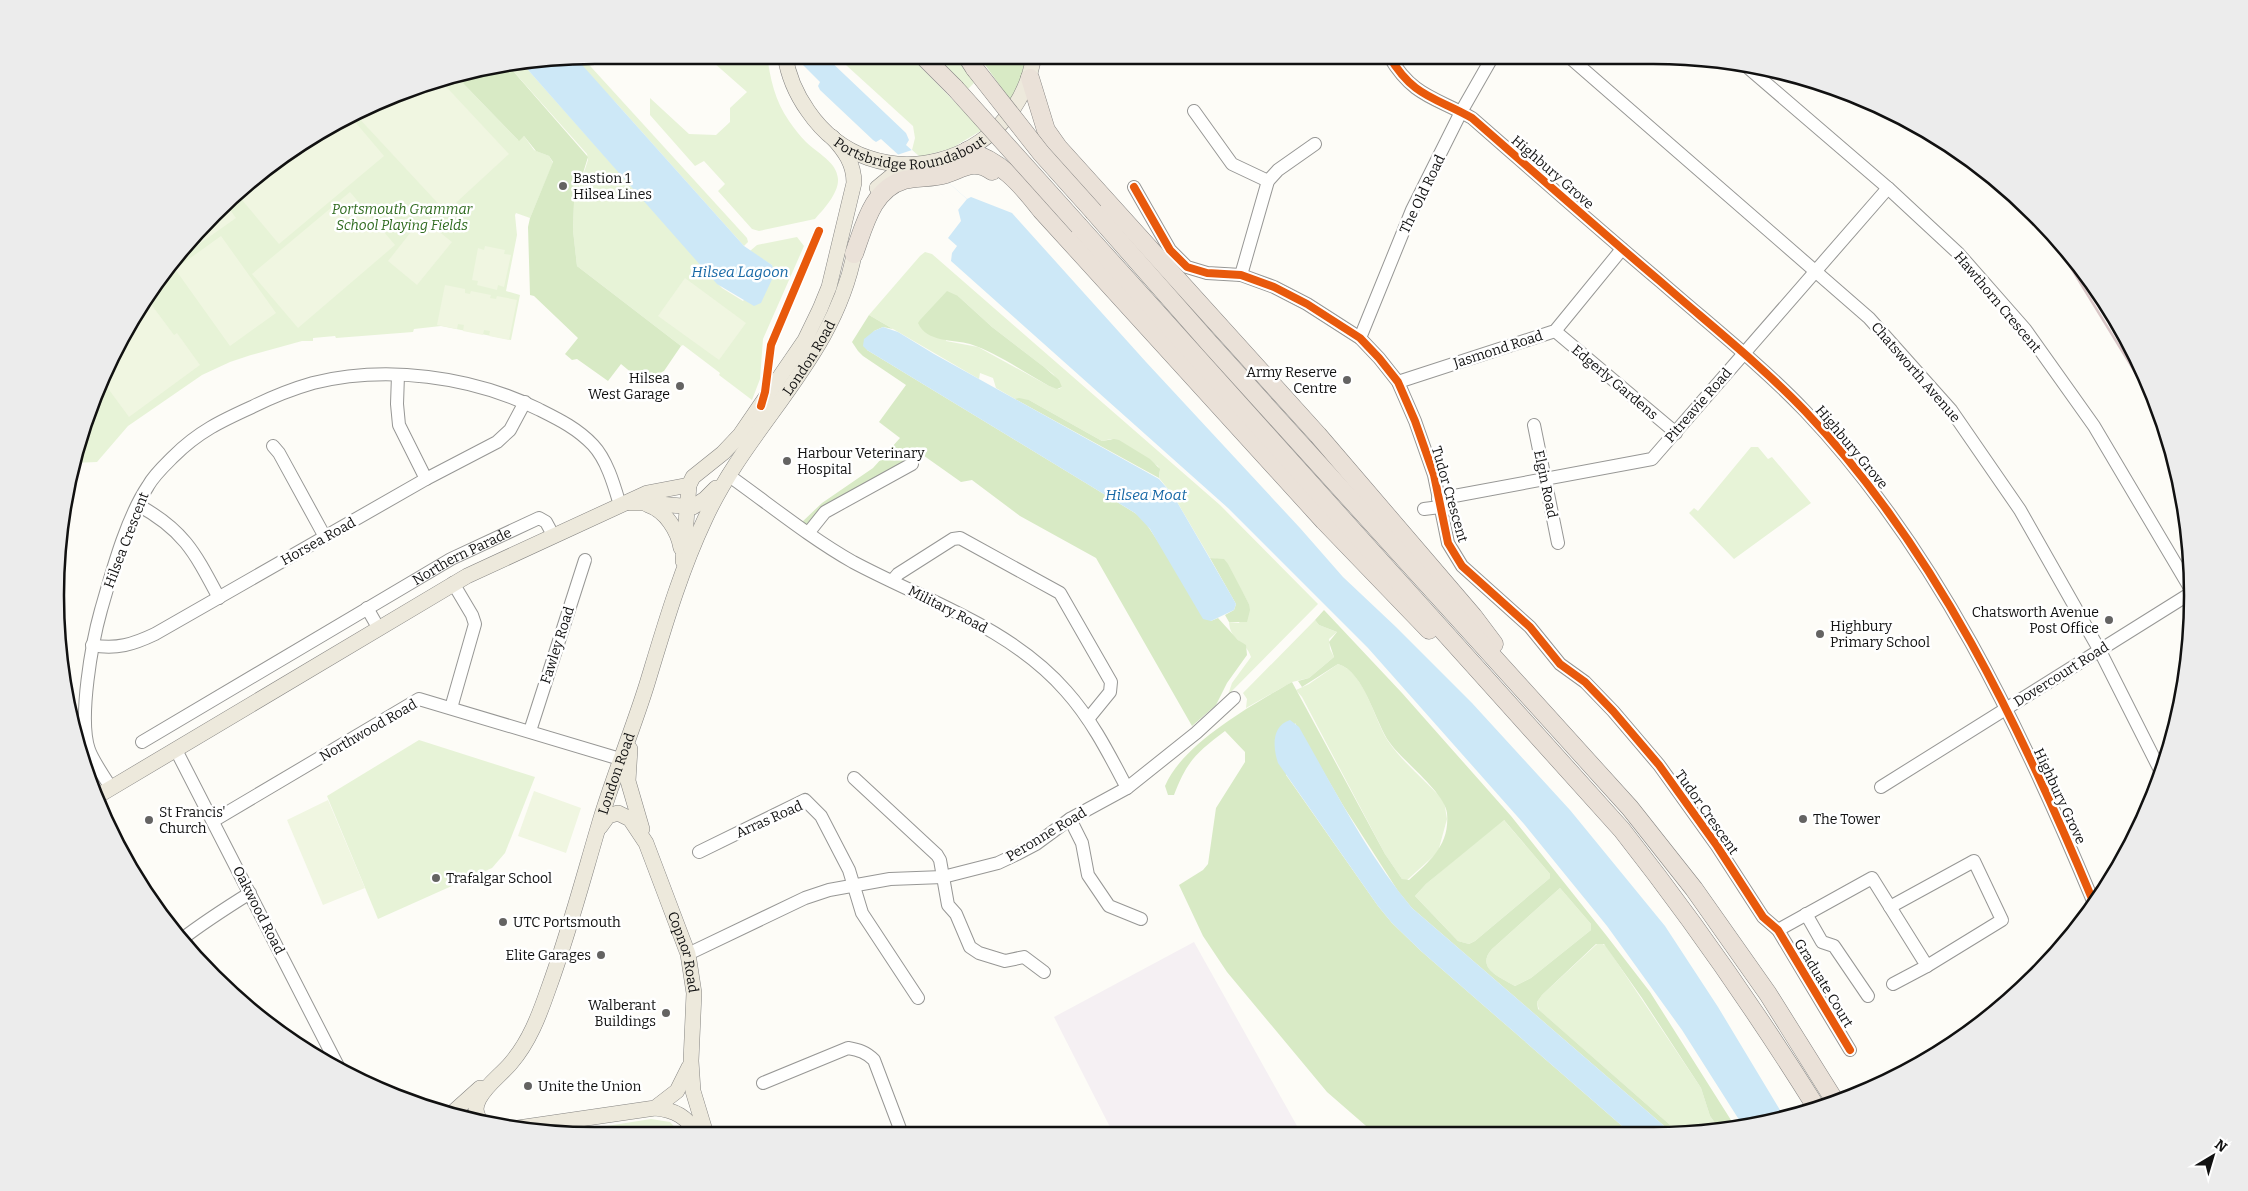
<svg xmlns="http://www.w3.org/2000/svg" width="2248" height="1191" font-family="Bitter,serif">
<style>
.industrial{fill:#f5f0f3}
.green{fill:#e7f3d7;fill-rule:evenodd}
.forest{fill:#d8eac5;fill-rule:evenodd}
.pitch{fill:#f0f6e1}
.water{fill:#cde8f7}
.pier{fill:#fdfcf7}
.lines{fill:none;stroke-linecap:round;stroke-linejoin:round}
.minor-casing{stroke:#979795;stroke-width:14}
.major-casing{stroke:#858482;stroke-width:16}
.highway-casing{stroke:#858482;stroke-width:19}
.minor{stroke:#fffffe;stroke-width:12}
.major{stroke:#ede9dc;stroke-width:15}
.highway{stroke:#eae1d8;stroke-width:18}
.rail{stroke:#d9c6c7;stroke-width:2.5}
.highway-bridge-casing{stroke:#858482;stroke-width:19;stroke-linecap:butt}
.highway-bridge{stroke:#eae1d8;stroke-width:18}
.cycleway-casing{stroke:#fff;stroke-width:11}
.cycleway{stroke:#e8590c;stroke-width:8}
.poi-dot{fill:#646362;stroke:#fff;stroke-width:2}
.labels{text-anchor:middle;stroke-width:5;stroke-linejoin:round;paint-order:stroke}
.street-label{font-size:14px;fill:#111;stroke:#fff}
.poi-label{font-size:14px;fill:#111;stroke:#fff;text-anchor:start}
.park-label{font-size:14px;font-style:italic;fill:#2f6b1f;stroke:#fff}
.water-label{font-size:15px;font-style:italic;fill:#1768a6;stroke:#fff}
.rim{fill:none;stroke:#111;stroke-width:2.5}
</style>
<rect width="100%" height="100%" fill="#fdfcf7"/>
<polygon class="industrial" points="1194,942 1301,1133 1113,1133 1054,1017"/>
<g class="green">
<path d="M705,55H767C770,78 775,101 789,121C794,128 800,136 806,142C817,153 837,162 838,179C839,193 823,210 815,219L759,231L752,229L718,191L725,184L704,161L695,166L650,115V98L689,134L716,135L730,122V108L747,92Z"/>
<polygon points="835,55 909,55 982,130 952,148 920,157 912,150 915,138 913,126"/>
<polygon points="936,55 956,55 974,83 968,89"/>
<polygon points="581,56 747,238 748,242 744,246 617,104 572,57"/>
<polygon points="521,62 722,288 743,301 772,265 750,251 757,245 797,237 804,246 763,339 760,379 752,400 719,375 720,373 683,345 681,346 577,266 573,230 574,202 588,160 587,154 507,64"/>
<path d="M455,75L518,140L524,136L534,150L549,156L553,163L530,218L516,213L515,215L517,235L506,291L520,295L511,340L441,326L414,329L413,332L336,338L335,336L313,338V341H302L251,355L230,362L202,375L128,426L97,462L72,463C78,426 99,384 116,351C126,332 135,311 147,294C221,188 330,108 455,75Z"/>
<path d="M925,252L932,254L1220,505L1318,604L1228,695L1232,683L1251,657C1245,639 1230,641 1229,622L1239,623L1249,604L1224,560L1210,558L1173,495L1159,478L1160,472L1158,466L1111,439L1102,441L1029,400L1015,399L996,388L993,378L980,373L979,379L869,315L920,256ZM958,296L992,327L1053,374L1062,387L1059,389L1049,386L978,347L946,341Z"/>
<polygon points="1751,447 1758,447 1768,459 1772,457 1811,503 1734,559 1689,513 1694,508 1698,511"/>
<polygon points="1315,620 1319,625 1337,632 1329,639 1330,649 1334,657 1309,678 1292,682 1246,708 1247,699 1243,693"/>
<path d="M1338,664C1365,672 1374,720 1388,741C1403,763 1426,781 1444,801L1447,819L1438,852L1406,881L1402,879L1385,854L1302,697L1296,690L1309,684Z"/>
<polygon points="419,740 535,777 505,853 492,868 378,919 327,796"/>
<polygon points="1503,819 1550,874 1550,878 1475,941 1469,944 1458,941 1415,896 1426,884"/>
<path d="M1560,888L1591,924V930L1531,978L1515,986C1500,977 1475,968 1492,949Z"/>
<polygon points="1601,943 1606,946 1701,1088 1710,1116 1721,1131 1677,1131 1539,1010 1537,1002 1542,995 1597,944"/>
<polygon points="651,1119 670,1122 681,1134 556,1134"/>
</g>
<g class="forest">
<polygon points="978,55 1028,55 1026,69 1011,101"/>
<polygon points="507,64 588,157 574,202 573,230 577,266 681,346 664,371 651,378 645,384 621,364 608,381 577,359 572,360 565,354 578,338 534,296 530,295 528,227 530,218 553,162 549,156 536,151 524,136 519,141 455,75 490,65"/>
<path d="M947,291L958,296L992,327L1044,367L1059,380L1062,387L1057,389L1049,386C1026,373 995,352 970,344C953,339 927,343 918,323L920,320Z"/>
<polygon points="869,315 893,329 883,327 874,331 867,350 1135,513 1143,519 1211,621 1218,618 1238,640 1246,645 1247,655 1227,683 1216,705 1192,726 1096,558 1020,516 972,480 961,482 920,453 820,511 807,526 801,523 822,503 873,468 900,438 879,422 906,385 863,356 858,351 852,342"/>
<polygon points="1019,398 1029,400 1102,441 1114,439 1119,440 1150,459 1160,469 1159,478 1015,399"/>
<polygon points="1210,558 1224,559 1228,564 1249,604 1250,610 1247,622 1229,622 1225,615 1234,610 1236,604"/>
<path d="M1324,610L1402,693L1511,816L1606,935L1650,992L1736,1128L1721,1131L1710,1116L1701,1088L1642,998L1604,944H1596L1542,995L1537,1002L1538,1009L1677,1131H1670L1412,908L1398,891L1344,807L1295,723L1286,775L1378,906L1392,923L1421,951L1629,1132H1520L1513,1126L1497,1132H1373L1327,1092L1227,972L1203,936L1179,885L1203,870L1208,864L1216,808L1245,762V752L1225,731C1196,753 1187,761 1174,795H1168L1165,786C1182,744 1253,704 1292,682L1385,854L1402,879L1409,880C1430,861 1450,845 1447,813C1445,793 1403,761 1390,743C1375,723 1365,672 1338,664L1302,687L1298,681L1309,678L1334,657L1329,642L1337,632L1319,625L1315,620ZM1504,820L1550,874V878L1475,941L1469,944L1458,941L1415,896L1426,884ZM1560,888L1591,924V930L1531,978L1515,986C1500,977 1475,968 1492,949Z"/>
</g>
<g class="pitch">
<polygon points="439,79 509,154 446,212 355,114 421,84"/>
<path d="M350,116L384,156L279,244L237,194C271,163 308,135 350,116Z"/>
<polygon points="350,192 395,245 298,328 252,274"/>
<polygon points="226,204 236,218 168,266 189,239"/>
<polygon points="422,218 452,242 417,285 388,261"/>
<polygon points="221,236 276,313 230,346 175,269"/>
<polygon points="485,246 505,250 504,254 511,255 504,287 498,285 497,290 477,285 478,281 472,280 478,248 484,250"/>
<polygon points="685,278 746,323 719,360 658,316"/>
<polygon points="445,285 465,289 465,293 470,294 471,291 491,295 490,298 496,299 497,296 517,300 509,340 489,336 490,331 484,330 483,335 463,331 464,325 458,324 457,329 437,325"/>
<polygon points="145,296 174,335 177,333 200,365 129,417 101,379"/>
<polygon points="534,791 581,808 566,853 518,836"/>
<polygon points="328,800 365,888 323,905 287,820"/>
</g>
<g class="water">
<polygon points="793,55 826,57 906,133 909,140 906,145 967,199 971,197 1012,213 1146,362 1300,528 1343,577 1396,627 1472,703 1570,810 1665,926 1718,1007 1783,1115 1743,1126 1682,1030 1607,926 1524,824 1368,648 1228,508 951,261 952,253 957,246 948,238 961,221 958,209 881,139 876,142 873,140 820,90 818,86 820,82"/>
<polygon points="575,57 744,246 772,265 775,273 761,303 754,306 717,284 521,62"/>
<polygon points="883,327 898,332 934,354 1159,479 1173,495 1231,595 1236,604 1234,610 1211,621 1203,619 1150,529 1135,513 867,350 863,346 864,339 874,331"/>
<path d="M1290,720L1299,727C1334,788 1366,853 1412,908L1670,1131L1629,1132L1421,951L1392,923L1378,906L1278,763C1273,748 1271,726 1290,720Z"/>
</g>
<polygon class="pier" points="912,150 967,199 958,210 897,155"/>
<g class="lines">
<g class="minor-casing">
<g id="minor">
<path d="M1389,56C1413,97 1435,97 1472,118C1535,173 1597,228 1661,282C1709,324 1761,365 1805,411C1936,549 2021,728 2093,901"/>
<polyline points="1568,56 1869,318 1951,410 2020,510 2100,651 2161,772"/>
<polyline points="1746,66 1888,188 1959,254 2025,329 2094,426 2190,588"/>
<polyline points="1194,111 1232,164 1268,181"/>
<polyline points="1134,187 1170,250 1187,267 1207,273 1241,275 1274,287 1307,304 1360,338 1379,358 1398,382 1415,421 1434,475 1448,543 1462,566 1530,627 1560,664 1585,682 1613,711 1659,765 1717,846 1763,917 1778,930 1850,1050"/>
<polyline points="1241,275 1268,181 1278,170 1315,144"/>
<polyline points="1555,331 1676,433"/>
<polyline points="1360,338 1412,210 1461,112 1493,56"/>
<polyline points="398,375 397,404 399,425 426,479"/>
<polyline points="1398,382 1555,331 1622,249"/>
<polyline points="1534,425 1558,543"/>
<polyline points="273,446 279,453 325,537"/>
<path d="M728,475C769,504 809,537 853,562C926,601 1010,627 1066,691C1092,720 1109,754 1127,788"/>
<polyline points="1438,499 1652,459 1888,188"/>
<path d="M138,505C184,530 195,553 219,598"/>
<polyline points="1424,509 1440,507"/>
<polyline points="809,532 825,512 912,464"/>
<polyline points="892,581 898,574 953,539 960,538 1060,593 1111,682 1110,692 1088,719"/>
<polyline points="367,608 379,629"/>
<path d="M92,645C116,650 134,644 155,634L426,479L497,442L510,430L525,402"/>
<polyline points="451,708 475,624 472,615 453,583"/>
<polyline points="530,731 585,560"/>
<path id="s1" d="M142,742L451,559L539,518L546,522L553,535"/>
<polyline points="176,750 340,1070"/>
<polyline points="854,778 937,855 940,860 948,905 956,914 970,947 979,953 1005,961 1024,957 1044,972"/>
<polyline points="1881,787 2191,593"/>
<path d="M111,788C104,776 94,763 89,750C78,719 92,642 101,610C112,572 126,519 148,486C154,475 165,465 174,456C198,432 221,421 252,407C272,397 292,389 313,383C386,365 471,376 538,409C558,419 577,428 593,445C607,460 614,485 620,505"/>
<polyline points="1070,819 1082,843 1088,875 1109,906 1141,919"/>
<polyline points="213,821 419,699 620,759"/>
<polyline points="699,852 805,800 821,816 849,870 862,913 918,998"/>
<polyline points="1890,907 1974,861 2002,920 1927,966"/>
<polyline points="1806,914 1822,942 1834,946 1868,996"/>
<polyline points="1778,930 1872,878 1927,966 1893,984"/>
<path d="M182,939C204,922 226,908 250,893"/>
<polyline points="688,954 805,898 829,890 890,879 943,877 998,863 1017,854 1036,844 1070,819 1127,788 1196,733 1234,698"/>
<path d="M763,1083L848,1048C859,1050 866,1052 874,1060L902,1134"/>
</g>
</g>
<g class="major-casing">
<g id="major">
<path id="s2" d="M785,55C788,76 796,94 808,111C873,206 1017,166 1034,55"/>
<polyline points="877,188 894,174 933,162"/>
<polyline points="630,503 648,503 693,507 705,499 716,488"/>
<path d="M648,505C666,511 678,531 681,548"/>
<path d="M683,561L689,485L693,477L723,453L740,435L805,340L820,309L829,287L854,183C854,164 845,151 832,137"/>
<polyline points="630,749 628,781 642,829"/>
<polyline points="96,797 467,576 647,493 689,485"/>
<path id="s3" d="M600,827L608,816L618,813L630,819L646,843L688,954L694,993L691,1061L693,1091L706,1134"/>
<path d="M655,1108C676,1110 686,1117 698,1134"/>
<polyline points="450,1115 480,1088"/>
<path id="s4" d="M481,1122C476,1114 474,1108 479,1099C486,1085 501,1075 511,1063C529,1042 539,1016 548,990C569,933 584,875 601,818C615,772 633,729 647,684C664,628 680,572 705,519C750,421 839,355 856,244"/>
<polyline points="518,1128 655,1108 677,1091 689,1067"/>
</g>
</g>
<g class="highway-casing">
<g id="highway">
<polyline points="922,55 955,88"/>
<polyline points="966,55 975,69"/>
<polyline points="1030,78 1046,130 1058,147 1318,435 1473,616 1494,644"/>
<path d="M967,151C1000,160 1021,184 1041,210L1324,521L1429,630"/>
<polyline points="1094,212 1210,344 1630,808 1694,889 1768,994 1835,1101"/>
<path d="M1079,226L1622,830C1692,919 1756,1011 1816,1107"/>
<path d="M854,254C864,227 872,189 904,180C918,177 932,178 946,174C964,168 974,159 992,171"/>
</g>
</g>
<use href="#minor" class="minor"/>
<use href="#major" class="major"/>
<use href="#highway" class="highway"/>
<polyline class="rail" points="2046,227 2159,411"/>
<g class="highway-bridge-casing">
<g id="highway-bridge">
<polyline points="975,69 1041,153 1094,212"/>
<polyline points="955,88 1079,226"/>
</g>
</g>
<use href="#highway-bridge" class="highway-bridge"/>
<g class="cycleway-casing">
<g id="cycleway">
<path d="M1389,56C1413,97 1435,97 1472,118C1535,173 1597,228 1661,282C1709,324 1761,365 1805,411C1936,549 2021,728 2093,901"/>
<polyline points="1134,187 1170,250 1187,267 1207,273 1241,275 1274,287 1307,304 1360,338 1379,358 1398,382 1415,421 1434,475 1448,543 1462,566 1530,627 1560,664 1585,682 1613,711 1659,765 1717,846 1763,917 1778,930 1850,1050"/>
<polyline points="761,406 765,392 771,345 819,231"/>
</g>
</g>
<use href="#cycleway" class="cycleway"/>
</g>
<g class="poi-dot">
<circle cx="563" cy="186" r="5"/>
<circle cx="1347" cy="380" r="5"/>
<circle cx="680" cy="386" r="5"/>
<circle cx="787" cy="461" r="5"/>
<circle cx="2109" cy="620" r="5"/>
<circle cx="1820" cy="634" r="5"/>
<circle cx="1803" cy="819" r="5"/>
<circle cx="149" cy="820" r="5"/>
<circle cx="436" cy="878" r="5"/>
<circle cx="503" cy="922" r="5"/>
<circle cx="601" cy="955" r="5"/>
<circle cx="666" cy="1013" r="5"/>
<circle cx="528" cy="1086" r="5"/>
</g>
<g class="labels">
<g class="street-label">
<text dy="5" stroke="none"><textPath href="#s2" startOffset="181">Portsbridge Roundabout</textPath></text>
<text transform="translate(1553 172) rotate(41)" y="5">Highbury Grove</text>
<text transform="translate(1422 194) rotate(-64)" y="5">The Old Road</text>
<text transform="translate(1998 302) rotate(50)" y="5">Hawthorn Crescent</text>
<text transform="translate(1498 349) rotate(-18)" y="5">Jasmond Road</text>
<text dy="5" stroke="none"><textPath href="#s4" startOffset="844">London Road</textPath></text>
<text transform="translate(1916 372) rotate(49)" y="5">Chatsworth Avenue</text>
<text transform="translate(1615 382) rotate(40)" y="5">Edgerly Gardens</text>
<text transform="translate(1698 405) rotate(-49)" y="5">Pitreavie Road</text>
<text transform="translate(1852 447) rotate(50)" y="5">Highbury Grove</text>
<text transform="translate(1546 484) rotate(78)" y="5">Elgin Road</text>
<text transform="translate(1450 494) rotate(74)" y="5">Tudor Crescent</text>
<text transform="translate(126 540) rotate(-69)" y="5">Hilsea Crescent</text>
<text transform="translate(318 541) rotate(-29)" y="5">Horsea Road</text>
<text dy="5" stroke="none"><textPath href="#s1" startOffset="370">Northern Parade</textPath></text>
<text transform="translate(948 609) rotate(27)" y="5">Military Road</text>
<text transform="translate(557 645) rotate(-72)" y="5">Fawley Road</text>
<text transform="translate(2061 674) rotate(-32)" y="5">Dovercourt Road</text>
<text transform="translate(368 730) rotate(-30)" y="5">Northwood Road</text>
<text dy="5" stroke="none"><textPath href="#s4" startOffset="382">London Road</textPath></text>
<text transform="translate(2060 796) rotate(65)" y="5">Highbury Grove</text>
<text transform="translate(1707 812) rotate(55)" y="5">Tudor Crescent</text>
<text transform="translate(769 819) rotate(-24)" y="5">Arras Road</text>
<text transform="translate(1046 834) rotate(-31)" y="5">Peronne Road</text>
<text transform="translate(259 910) rotate(63)" y="5">Oakwood Road</text>
<text dy="5" stroke="none"><textPath href="#s3" startOffset="182">Copnor Road</textPath></text>
<text transform="translate(1824 983) rotate(59)" y="5">Graduate Court</text>
</g>
<g class="poi-label">
<text x="573" y="183">Bastion 1<tspan x="573" dy="16">Hilsea Lines</tspan></text>
<text x="1337" y="377" text-anchor="end">Army Reserve<tspan x="1337" dy="16">Centre</tspan></text>
<text x="670" y="383" text-anchor="end">Hilsea<tspan x="670" dy="16">West Garage</tspan></text>
<text x="797" y="458">Harbour Veterinary<tspan x="797" dy="16">Hospital</tspan></text>
<text x="2099" y="617" text-anchor="end">Chatsworth Avenue<tspan x="2099" dy="16">Post Office</tspan></text>
<text x="1830" y="631">Highbury<tspan x="1830" dy="16">Primary School</tspan></text>
<text x="159" y="817">St Francis'<tspan x="159" dy="16">Church</tspan></text>
<text x="1813" y="824">The Tower</text>
<text x="446" y="883">Trafalgar School</text>
<text x="513" y="927">UTC Portsmouth</text>
<text x="591" y="960" text-anchor="end">Elite Garages</text>
<text x="656" y="1010" text-anchor="end">Walberant<tspan x="656" dy="16">Buildings</tspan></text>
<text x="538" y="1091">Unite the Union</text>
</g>
<g class="park-label">
<text x="402" y="214">Portsmouth Grammar<tspan x="402" dy="16">School Playing Fields</tspan></text>
</g>
<g class="water-label">
<text x="740" y="277">Hilsea Lagoon</text>
<text x="1146" y="500">Hilsea Moat</text>
</g>
</g>
<path d="M0 0H2248V1191H0ZM595 64H1653A531 531 0 0 1 2184 595V596A531 531 0 0 1 1653 1127H595A531 531 0 0 1 64 596V595A531 531 0 0 1 595 64Z" fill="#ececec" fill-rule="evenodd"/>
<path class="rim" d="M595 64H1653A531 531 0 0 1 2184 595V596A531 531 0 0 1 1653 1127H595A531 531 0 0 1 64 596V595A531 531 0 0 1 595 64Z"/>
<g transform="translate(2213 1156) rotate(38)" stroke="#ffffff" stroke-width="4" paint-order="stroke">
<path d="M0-4L9 19L0 12L-9 19Z" fill="#111111"/>
<text y="-8" font-size="14" font-weight="bold" text-anchor="middle" fill="#111111">N</text>
</g>
</svg>
